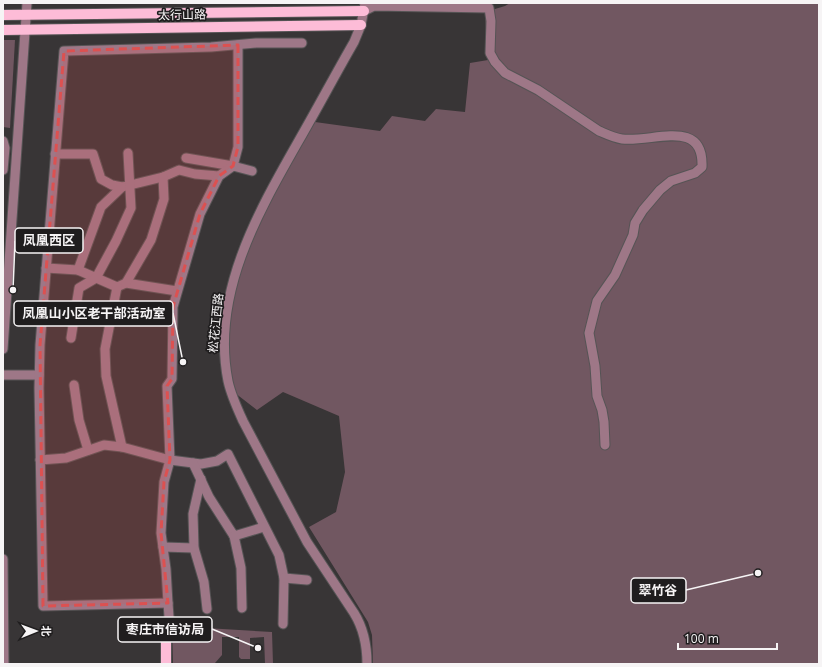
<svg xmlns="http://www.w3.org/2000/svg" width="822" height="667" font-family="'Open Sans','Noto Sans SC',sans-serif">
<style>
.green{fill:#715761}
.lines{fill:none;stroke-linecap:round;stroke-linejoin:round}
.minor-casing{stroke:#565455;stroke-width:11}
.major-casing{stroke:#565455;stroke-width:12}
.minor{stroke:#9e7787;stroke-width:9}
.major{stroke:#fdbcd7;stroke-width:10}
.marked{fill:#dc5151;fill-opacity:0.2;stroke:#dc5151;stroke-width:3;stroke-dasharray:8 5;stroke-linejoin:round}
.labels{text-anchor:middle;stroke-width:3.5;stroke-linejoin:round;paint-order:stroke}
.street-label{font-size:12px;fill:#f6f4f5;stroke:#1f1d1e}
.leader{fill:none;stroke:#f6f4f5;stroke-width:1.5}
.callout-dot{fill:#f6f4f5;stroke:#1f1d1e;stroke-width:1.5}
.callout{fill:#1f1d1e;stroke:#f6f4f5;stroke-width:1.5}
.callout-label{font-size:13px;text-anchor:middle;font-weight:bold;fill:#f6f4f5}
</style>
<rect width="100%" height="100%" fill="#383536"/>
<g class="green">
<polygon points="510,3 819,3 819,664 373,664 372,635 368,622 309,527 336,512 345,472 339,416 283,392 257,410 235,393 227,361 231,305 247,249 268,201 315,122 380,131 392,116 425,121 436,109 465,112 470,63 488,60 485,12 505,6"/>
<polygon points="3,40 15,40 10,128 3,127"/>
<polygon points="172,626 272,632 273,664 265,664 264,637 250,638 250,659 241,659 239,657 239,637 222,637 222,655 215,663 173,663"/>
</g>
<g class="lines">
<g class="minor-casing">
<g id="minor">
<path d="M365,3L361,25L354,42C335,75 317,109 298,142C257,214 211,295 228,381C231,395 237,408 243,421L307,542L354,613C364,629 367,645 367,664"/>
<path d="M364,11L374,6L489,8L491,21L490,53L495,62L505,73L538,90L599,131C606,134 614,138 622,139C652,143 704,117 702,167L695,173L671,181L660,190L643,210L635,223L633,235L615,275L597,301L589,333L595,366L597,396L602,410L604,422L605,445"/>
<polyline points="3,141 5,148 3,170"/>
<polyline points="55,154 93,154 101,179 112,185 122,187 163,177 179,170 195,174 219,176"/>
<polyline points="186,158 233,166 252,171"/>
<polyline points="46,268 78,270 117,287 126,283 177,291"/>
<polyline points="78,270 101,207 122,187"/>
<polyline points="126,283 151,240 164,199 163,177"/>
<polyline points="117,287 105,349 106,376 122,447"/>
<polyline points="71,338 79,288 96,278 116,241 131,208 128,153"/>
<polyline points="3,349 27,3"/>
<polyline points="3,375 39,375"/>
<polyline points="74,385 79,420 88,450"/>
<polyline points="40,460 66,458 104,445 122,447 170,460 201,464 217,461 228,454 279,555 284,578 283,624"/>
<polyline points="193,463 209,497 234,536 264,527"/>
<polyline points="201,479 193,514 194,548 204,582 207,609"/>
<polyline points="234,536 241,568 242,608"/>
<polyline points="163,547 194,548"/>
<polyline points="3,559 4,664"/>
<polyline points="284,578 307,580"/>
<polyline points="168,603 43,606 39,388 40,345 64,51 211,47 256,43 302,43"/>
<polyline points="166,627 169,617 168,603 166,569 161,533 164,482 170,460 167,386 172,379 173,307 200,214 219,176 233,166 238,147 238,45"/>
</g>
</g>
<g class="major-casing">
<g id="major">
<polyline points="3,15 364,11"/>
<polyline points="3,30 361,25"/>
<polyline points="166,627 166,664"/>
</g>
</g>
<use href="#minor" class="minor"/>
<use href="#major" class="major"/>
</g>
<path class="marked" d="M238,45V147L233,166L219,176L200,214L173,307L172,379L167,386L170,460L164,482L161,533L168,603L43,606L40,345L64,51Z"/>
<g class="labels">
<g class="street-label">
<text transform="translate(182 15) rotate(-1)" y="4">太行山路</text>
<text transform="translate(216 323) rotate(-84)" y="4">松花江西路</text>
</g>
</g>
<path class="leader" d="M13 290L15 241M183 362L173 313M758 573L686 590M258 648L212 629"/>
<g class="callout-dot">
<circle cx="13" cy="290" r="4"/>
<circle cx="183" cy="362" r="4"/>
<circle cx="758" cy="573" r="4"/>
<circle cx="258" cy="648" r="4"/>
</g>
<g class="callout">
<rect x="15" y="228" width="68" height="25" rx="4"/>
<rect x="14" y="301" width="159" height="25" rx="4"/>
<rect x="631" y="578" width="55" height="25" rx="4"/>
<rect x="118" y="617" width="94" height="25" rx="4"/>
</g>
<g class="callout-label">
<text x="49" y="245">凤凰西区</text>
<text x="94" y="318">凤凰山小区老干部活动室</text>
<text x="658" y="595">翠竹谷</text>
<text x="165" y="634">枣庄市信访局</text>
</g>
<rect width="822" height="667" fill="none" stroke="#f6f4f5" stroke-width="8"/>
<g transform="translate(36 631) rotate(89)" stroke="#1f1d1e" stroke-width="3" paint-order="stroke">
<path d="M0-3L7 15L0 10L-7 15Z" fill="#f6f4f5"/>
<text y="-6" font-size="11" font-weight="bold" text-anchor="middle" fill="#f6f4f5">北</text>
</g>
<path d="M678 643v6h99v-6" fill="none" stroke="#f6f4f5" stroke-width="2"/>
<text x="684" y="643" font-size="12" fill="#f6f4f5" stroke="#1f1d1e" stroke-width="3" paint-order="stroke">100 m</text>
</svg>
